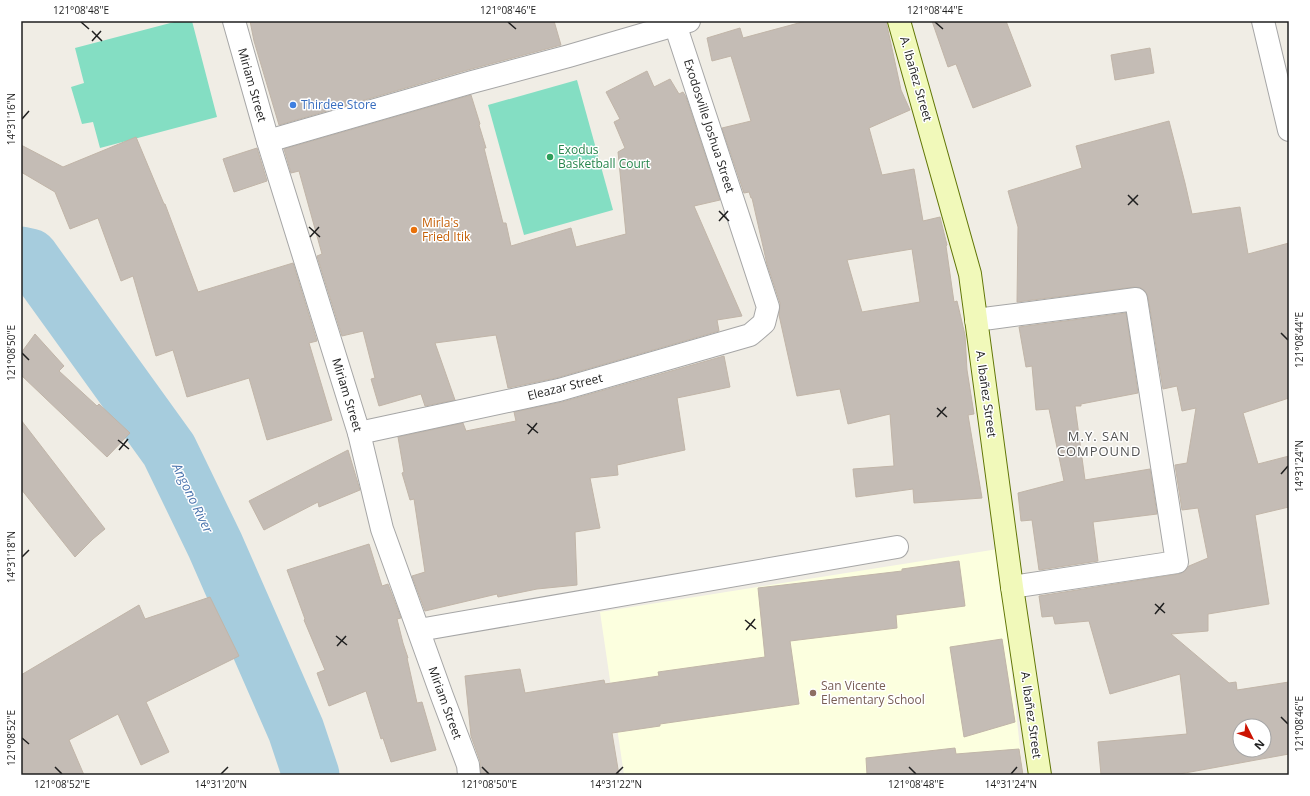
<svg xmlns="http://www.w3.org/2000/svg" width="1310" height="796" font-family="'Open Sans',sans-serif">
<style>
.education{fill:#fcffdf}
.pitch{fill:#84dec3}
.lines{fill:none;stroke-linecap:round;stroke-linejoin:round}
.river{stroke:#a6ccdd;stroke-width:57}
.building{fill:#c4bcb5;stroke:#c1b5a8;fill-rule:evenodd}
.street-casing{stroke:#a6a6a6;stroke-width:24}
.secondary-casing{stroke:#617606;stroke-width:24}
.street{stroke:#fff;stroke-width:22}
.secondary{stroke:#f1f9ba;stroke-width:22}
.ticks{fill:none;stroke:#1f1f1f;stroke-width:1.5}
.shop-dot{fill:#3f7fe0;stroke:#fff;stroke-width:1.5}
.leisure-dot{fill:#2e9e5b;stroke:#fff;stroke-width:1.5}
.food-dot{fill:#e8710a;stroke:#fff;stroke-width:1.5}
.education-dot{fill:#8d6e63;stroke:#fff;stroke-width:1.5}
.labels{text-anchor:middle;stroke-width:3;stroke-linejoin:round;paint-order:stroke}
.street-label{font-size:12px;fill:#1f1f1f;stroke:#fff}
.shop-label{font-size:12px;fill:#366cbe;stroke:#fff;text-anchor:start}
.leisure-label{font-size:12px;fill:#27864d;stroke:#fff;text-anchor:start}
.food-label{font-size:12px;fill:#c56008;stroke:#fff;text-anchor:start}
.education-label{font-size:12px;fill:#785e54;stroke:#fff;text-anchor:start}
.neighbourhood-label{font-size:13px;letter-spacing:1px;fill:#525252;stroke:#fff}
.water-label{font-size:13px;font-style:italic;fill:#4c75ae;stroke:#fff}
.neatline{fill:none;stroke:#1f1f1f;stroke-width:1.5}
.ticks-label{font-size:10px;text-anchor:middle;fill:#1f1f1f}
</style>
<rect width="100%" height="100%" fill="#f0ede5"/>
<polygon class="education" points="998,549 1023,775 624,775 600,612"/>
<g class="pitch">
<polygon points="178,21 192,21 217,117 100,148 93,122 82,124 71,87 84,83 75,48"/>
<polygon points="577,80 613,210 524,235 488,105"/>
</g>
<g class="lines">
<polyline class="river" points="21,255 30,257 169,450 215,545 296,730 311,775"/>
</g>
<g class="building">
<polygon points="250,21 554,21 561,45 464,71 279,125 254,41"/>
<path d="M806,21H886L901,90L910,110L869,128L882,175L914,169L923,221L940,217L947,245L946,246L954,302L957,301L965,335L967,370L974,414L968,415L982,498L914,503L913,489L856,497L853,469L894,466L890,414L848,424L840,389L797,396L779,315L780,303L767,264L752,198H751L749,192L744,193L722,128L751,121L731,56L712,61L707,38L740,28L743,38ZM912,249L920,302L862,312L847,260Z"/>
<polygon points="932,21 1006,21 1031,86 973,108 956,64 948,67"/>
<polygon points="1150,48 1154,73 1115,80 1111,55"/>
<polygon points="647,71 654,87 670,79 679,94 683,92 686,97 720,200 694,206 742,316 717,320 719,331 556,378 508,388 496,335 435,343 455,400 425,406 421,394 379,406 371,379 375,378 363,331 342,336 317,256 322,254 299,171 291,173 284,149 471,95 480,124 479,125 486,148 484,148 503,223 506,223 511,246 571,228 576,247 626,234 618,152 625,148 614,122 620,119 606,92"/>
<path d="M1169,121L1185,183L1192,214L1240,207L1248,254L1289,243V398L1243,413L1258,464L1289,456V507L1255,515L1269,604L1208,614V631L1171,634L1229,683L1236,682L1237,690L1289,682V754L1174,775H1101L1098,742L1187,734L1180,674L1110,694L1089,621L1055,624L1053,616L1042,617L1039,596L1179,574L1185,571L1189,566L1208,558L1198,508L1182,510L1175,465L1187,463L1196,408L1182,411L1177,386L1163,389L1148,297L1146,292L1141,288L1134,287L1017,302L1018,227L1008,191L1082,168L1076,146ZM1240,726H1264V750H1240Z"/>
<polygon points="136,137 164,204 165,204 198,292 293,263 317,341 309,343 332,420 267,440 249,378 187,397 173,350 156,356 133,276 121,281 98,218 70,229 55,192 21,172 21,145 63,167"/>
<polygon points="257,148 267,181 234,192 223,159"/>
<polygon points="1126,313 1138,393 1081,404 1081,406 1075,406 1085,480 1150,469 1157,514 1093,522 1098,561 1039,570 1032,520 1021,521 1018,493 1064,481 1049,409 1036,410 1032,366 1026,367 1019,327"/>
<polygon points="35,334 64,366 59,371 97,406 99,404 130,433 107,457 21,375 21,353"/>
<polygon points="724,356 730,387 677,398 685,450 617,465 618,475 590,478 600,528 575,532 577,585 537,589 498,597 497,594 425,611 412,576 425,572 414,499 410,500 402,473 404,472 398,437 463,423 466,431 516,421 514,412 562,402"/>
<polygon points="21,420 105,529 93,539 75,557 21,489"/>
<polygon points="348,450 360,490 319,507 318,502 264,530 249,501"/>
<polygon points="369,544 382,586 388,584 401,618 397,619 403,643 408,658 407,658 417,703 422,702 436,750 391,762 383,738 381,739 366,691 329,706 317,673 325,670 304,620 305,619 287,570"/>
<polygon points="959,561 965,606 896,615 897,628 790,641 799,704 660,724 660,726 612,733 619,775 481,775 480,761 471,736 465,676 520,669 525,693 604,680 605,684 659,676 658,672 765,657 758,588 902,571 902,569"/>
<polygon points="210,597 239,656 146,702 169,752 141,765 118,714 69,740 84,775 21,775 21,675 139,605 145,619"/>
<polygon points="1002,639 1015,722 964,737 950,647"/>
<polygon points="955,748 956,754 1019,749 1023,775 867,775 866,758"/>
</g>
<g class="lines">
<g class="street-casing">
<g id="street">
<polyline points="234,21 268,141 359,433 382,529 442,696 468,765 469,775"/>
<polyline points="1263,21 1289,130"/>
<polyline points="268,141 472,82 569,56 689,21"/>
<polyline points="976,320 1136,299 1177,562 1012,587"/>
<polyline points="359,433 559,390 750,335 764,323 768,307 674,21"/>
<polyline points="419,630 897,547"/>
</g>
</g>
<g class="secondary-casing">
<polyline id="secondary" points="899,21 970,274 1012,587 1040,775"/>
</g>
<use href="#street" class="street"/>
<use href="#secondary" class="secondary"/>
</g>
<path class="ticks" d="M81,22L89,29M508,22L516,29M935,22L943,29M92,31L102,41M92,41L101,31M22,119L29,111M1128,195L1138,205M1128,205L1138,195M719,211L729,221M719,221L728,211M309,227L320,237M310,237L319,227M1281,333L1288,340M22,353L29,360M937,408L947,417M937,417L946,407M527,424L538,433M528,434L537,423M118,440L129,449M119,450L128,439M1281,474L1288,466M22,557L29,550M1155,604L1165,613M1155,614L1164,603M745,620L756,629M746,630L755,619M336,636L347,645M337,646L346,636M1281,717L1288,724M22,738L29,744M55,767L62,774M482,767L489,774M909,767L916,774M221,774L228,767M616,774L623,767M1011,774L1017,767"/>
<circle class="shop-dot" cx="293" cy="105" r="4"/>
<circle class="leisure-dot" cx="550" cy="157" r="4"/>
<circle class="food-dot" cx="414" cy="230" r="4"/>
<circle class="education-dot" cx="813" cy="693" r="4"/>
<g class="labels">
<g class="street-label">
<text transform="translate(916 79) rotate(74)" y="4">A. Ibañez Street</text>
<text transform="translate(252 85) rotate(74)" y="4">Miriam Street</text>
<text transform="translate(709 126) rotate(72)" y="4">Exodosville Joshua Street</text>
<text transform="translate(565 387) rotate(-14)" y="4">Eleazar Street</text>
<text transform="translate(986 394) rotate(82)" y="4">A. Ibañez Street</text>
<text transform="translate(347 395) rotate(73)" y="4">Miriam Street</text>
<text transform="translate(445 703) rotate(70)" y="4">Miriam Street</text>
<text transform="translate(1031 715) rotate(82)" y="4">A. Ibañez Street</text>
</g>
<g class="shop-label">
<text x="301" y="109">Thirdee Store</text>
</g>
<g class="leisure-label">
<text x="558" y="154">Exodus<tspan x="558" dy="14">Basketball Court</tspan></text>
</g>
<g class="food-label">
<text x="422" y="227">Mirla's<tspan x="422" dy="14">Fried Itik</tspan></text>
</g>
<g class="education-label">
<text x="821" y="690">San Vicente<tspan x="821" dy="14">Elementary School</tspan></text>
</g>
<g class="neighbourhood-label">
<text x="1099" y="441">M.Y. SAN<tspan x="1099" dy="15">COMPOUND</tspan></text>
</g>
<g class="water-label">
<text transform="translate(193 498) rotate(64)" y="5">Angono River</text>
</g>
</g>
<rect width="1310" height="796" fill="none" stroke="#ffffff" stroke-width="44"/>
<g transform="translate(1252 738) rotate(132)"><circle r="19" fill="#ffffff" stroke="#a5a5a5"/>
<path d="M0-3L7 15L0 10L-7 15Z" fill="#cc1302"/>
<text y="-6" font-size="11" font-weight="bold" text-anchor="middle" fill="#1f1f1f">N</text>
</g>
<rect x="22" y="22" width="1266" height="752" class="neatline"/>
<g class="ticks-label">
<text x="81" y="14">121°08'48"E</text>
<text x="508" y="14">121°08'46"E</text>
<text x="935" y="14">121°08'44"E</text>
<text transform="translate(11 119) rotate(-90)" y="4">14°31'16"N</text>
<text transform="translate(1299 340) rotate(-90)" y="4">121°08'44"E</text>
<text transform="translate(11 353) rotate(-90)" y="4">121°08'50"E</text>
<text transform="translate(1299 466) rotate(-90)" y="4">14°31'24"N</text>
<text transform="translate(11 557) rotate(-90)" y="4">14°31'18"N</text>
<text transform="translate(1299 724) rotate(-90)" y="4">121°08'46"E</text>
<text transform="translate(11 738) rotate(-90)" y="4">121°08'52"E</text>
<text x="62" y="788">121°08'52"E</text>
<text x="221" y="788">14°31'20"N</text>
<text x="489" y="788">121°08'50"E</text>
<text x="616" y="788">14°31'22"N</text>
<text x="916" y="788">121°08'48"E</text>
<text x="1011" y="788">14°31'24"N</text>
</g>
</svg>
